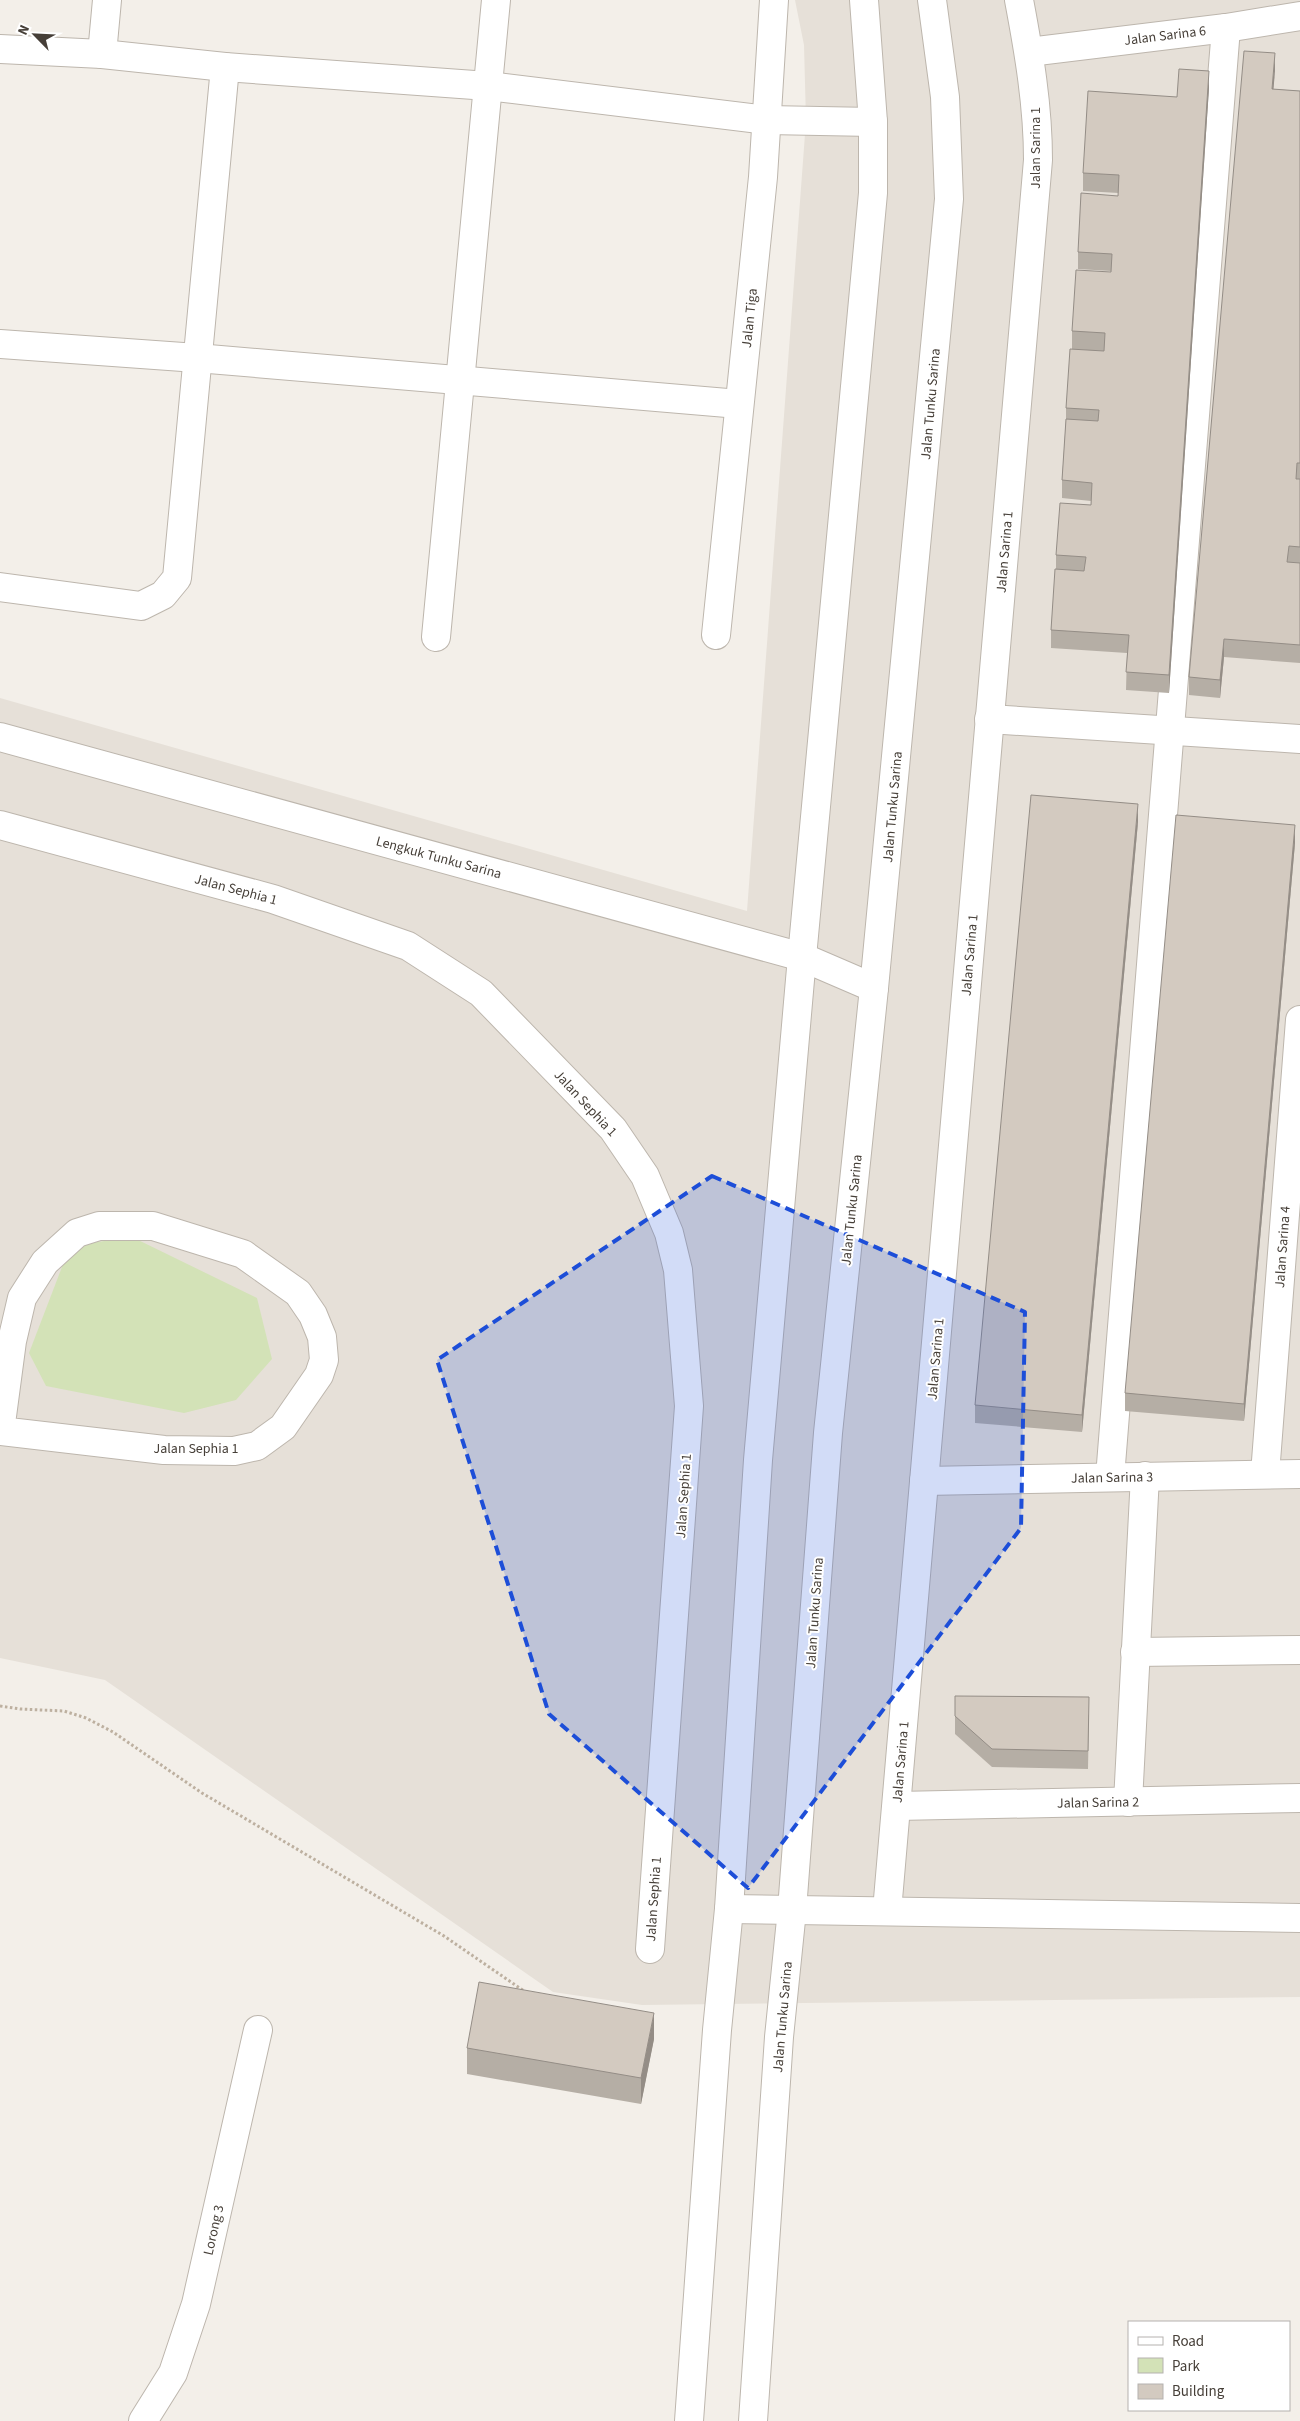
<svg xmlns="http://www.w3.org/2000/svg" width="1300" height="2421" font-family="'Source Sans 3',sans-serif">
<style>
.residential{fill:#e6e0d8}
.green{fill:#d3e2b7}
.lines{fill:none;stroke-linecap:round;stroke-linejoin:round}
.minor-casing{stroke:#bdb6ad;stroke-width:30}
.path{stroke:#bdb0a0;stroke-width:3;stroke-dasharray:2.5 2.5;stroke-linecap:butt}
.minor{stroke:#fff;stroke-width:28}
.wall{fill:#b5aea5}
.shaded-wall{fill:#948d86}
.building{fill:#d3cac0;stroke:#948d86}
.marked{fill:#1d4ed8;fill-opacity:0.2;stroke:#1d4ed8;stroke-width:4;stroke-dasharray:10 6;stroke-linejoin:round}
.labels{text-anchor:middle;stroke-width:4;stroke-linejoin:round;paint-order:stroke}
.street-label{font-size:14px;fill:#463f38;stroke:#fff}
</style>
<rect width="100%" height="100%" fill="#f3efe9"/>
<polygon class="residential" points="795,0 1300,0 1300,1997 642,2005 553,1992 105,1680 0,1658 0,698 747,911 806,121 804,45"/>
<polygon class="green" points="132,1237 257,1298 272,1359 236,1400 184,1413 46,1386 29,1353 70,1246"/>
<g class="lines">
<g class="minor-casing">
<g id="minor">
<polyline points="0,49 102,54 225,67 488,86 767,120 873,122"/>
<polyline points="1029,52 1226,28 1300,16"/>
<polyline points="102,54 107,0"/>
<polyline points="0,344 197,358 739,404"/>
<polyline points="0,587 141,606 163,595 177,578 225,67"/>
<polyline points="716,635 763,177 774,0"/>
<polyline points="436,637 496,0"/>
<polyline points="989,719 1300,739"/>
<polyline points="0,737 802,957 874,988"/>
<polyline points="0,825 273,899 408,946 481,993 613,1129 645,1176 669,1233 678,1270 689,1406 650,1949"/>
<polyline points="0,1431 164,1450 234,1451 257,1446 283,1427 319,1375 324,1360 322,1337 313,1315 298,1293 243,1254 153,1226 99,1226 77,1233 45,1262 22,1298 12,1341 0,1431"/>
<polyline points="1265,1474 1300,1020"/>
<polyline points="1110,1477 1226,28"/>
<polyline points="924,1481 1300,1474"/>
<polyline points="1135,1652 1300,1650"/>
<polyline points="1128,1802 1145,1476"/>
<polyline points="897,1806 1300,1798"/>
<polyline points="729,1909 1300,1918"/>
<path d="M887,1911L1038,160C1038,106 1029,53 1019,0"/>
<polyline points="143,2421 173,2373 196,2304 258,2030"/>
<polyline points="689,2421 717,2030 729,1909 758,1460 802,957 873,193 873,122 864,0"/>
<polyline points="753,2421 779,2037 792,1910 828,1433 874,988 949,199 945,97 932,0"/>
</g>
</g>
<polyline class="path" points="0,1706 20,1709 64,1711 86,1718 113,1732 202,1793 444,1936 524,1991"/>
<use href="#minor" class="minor"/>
</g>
<g class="wall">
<polygon points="1275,71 1273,89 1300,91 1300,663 1224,657 1220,698 1189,695 1189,677"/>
<polygon points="1209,88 1169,693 1126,690 1127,653 1051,648 1051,630 1056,569 1056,555 1091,505 1091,501 1062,498 1062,480 1066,419 1066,408 1072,349 1072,331 1111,271 1078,269 1078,252 1118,196 1119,193 1083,191 1083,173 1177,97"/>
<polygon points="1138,822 1082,1432 975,1423 975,1405"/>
<polygon points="1295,843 1244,1421 1125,1411 1125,1393"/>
<polygon points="955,1696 1089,1715 1088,1769 992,1767 955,1734"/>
<polygon points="654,2039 641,2104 467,2074 467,2048"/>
</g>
<g class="shaded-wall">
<polygon points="1275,53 1275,71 1272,107 1272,89"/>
<polygon points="1209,71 1209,88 1169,693 1169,675"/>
<polygon points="1224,639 1224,657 1220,698 1220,680"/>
<polygon points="1138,804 1138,822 1082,1432 1082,1415"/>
<polygon points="1295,825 1295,843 1244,1421 1244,1404"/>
<polygon points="654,2013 654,2039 641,2104 641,2078"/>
</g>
<g class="building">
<polygon points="1244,51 1275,53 1272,89 1300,91 1300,463 1297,463 1296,479 1300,479 1300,547 1289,546 1287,562 1300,563 1300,645 1224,639 1220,680 1189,677"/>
<polygon points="1179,69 1209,71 1169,675 1126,672 1129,635 1051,630 1055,569 1084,571 1086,557 1056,555 1060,503 1091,505 1092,483 1062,480 1066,419 1098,421 1099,410 1066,408 1070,349 1104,351 1105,333 1072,331 1076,270 1111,272 1112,254 1078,252 1081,193 1118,196 1119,175 1083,173 1088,91 1177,97"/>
<polygon points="1031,795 1138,804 1082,1415 975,1405"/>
<polygon points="1176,815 1295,825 1244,1404 1125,1393"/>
<polygon points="955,1696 1089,1697 1088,1751 992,1749 955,1716"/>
<polygon points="479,1982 654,2013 641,2078 467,2048"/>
</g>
<path class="marked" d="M712,1176L1025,1312L1021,1528L748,1888L549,1714L437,1360Z"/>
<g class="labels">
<g class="street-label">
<text transform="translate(1165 35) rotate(-7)" y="5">Jalan Sarina 6</text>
<text transform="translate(1035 148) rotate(-90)" y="5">Jalan Sarina 1</text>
<text transform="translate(749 318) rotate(-84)" y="5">Jalan Tiga</text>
<text transform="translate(930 404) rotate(-85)" y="5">Jalan Tunku Sarina</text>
<text transform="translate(1004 552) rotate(-85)" y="5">Jalan Sarina 1</text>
<text transform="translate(892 807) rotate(-85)" y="5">Jalan Tunku Sarina</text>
<text transform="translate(439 857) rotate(15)" y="5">Lengkuk Tunku Sarina</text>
<text transform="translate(236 889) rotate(15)" y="5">Jalan Sephia 1</text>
<text transform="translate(969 955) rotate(-85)" y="5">Jalan Sarina 1</text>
<text transform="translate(586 1103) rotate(47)" y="5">Jalan Sephia 1</text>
<text transform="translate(851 1210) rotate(-84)" y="5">Jalan Tunku Sarina</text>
<text transform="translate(1282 1247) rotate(-86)" y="5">Jalan Sarina 4</text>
<text transform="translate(935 1359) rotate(-85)" y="5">Jalan Sarina 1</text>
<text x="196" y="1453">Jalan Sephia 1</text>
<text transform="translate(1112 1477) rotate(-1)" y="5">Jalan Sarina 3</text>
<text transform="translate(683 1496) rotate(-86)" y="5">Jalan Sephia 1</text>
<text transform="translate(814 1613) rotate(-86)" y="5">Jalan Tunku Sarina</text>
<text transform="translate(900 1762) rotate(-85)" y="5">Jalan Sarina 1</text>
<text transform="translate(1098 1802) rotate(-1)" y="5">Jalan Sarina 2</text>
<text transform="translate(653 1899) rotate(-86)" y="5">Jalan Sephia 1</text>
<text transform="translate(782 2017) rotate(-85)" y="5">Jalan Tunku Sarina</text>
<text transform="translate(213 2230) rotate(-77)" y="5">Lorong 3</text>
</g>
</g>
<rect x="1128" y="2321" width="162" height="90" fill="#ffffff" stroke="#b5b2af"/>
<rect x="1138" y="2337" width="25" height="8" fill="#ffffff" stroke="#b5b2af"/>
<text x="1172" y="2346" font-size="15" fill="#463f38">Road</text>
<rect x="1138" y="2358" width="25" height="15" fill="#d3e2b7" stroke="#b5b2af"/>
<text x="1172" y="2371" font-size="15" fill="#463f38">Park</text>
<rect x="1138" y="2384" width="25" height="15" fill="#d3cac0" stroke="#b5b2af"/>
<text x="1172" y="2396" font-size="15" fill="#463f38">Building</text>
<g transform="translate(35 35) rotate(294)" stroke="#ffffff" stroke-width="4" paint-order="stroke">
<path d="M0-4L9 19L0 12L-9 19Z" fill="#463f38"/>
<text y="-8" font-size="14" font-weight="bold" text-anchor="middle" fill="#463f38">N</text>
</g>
</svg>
